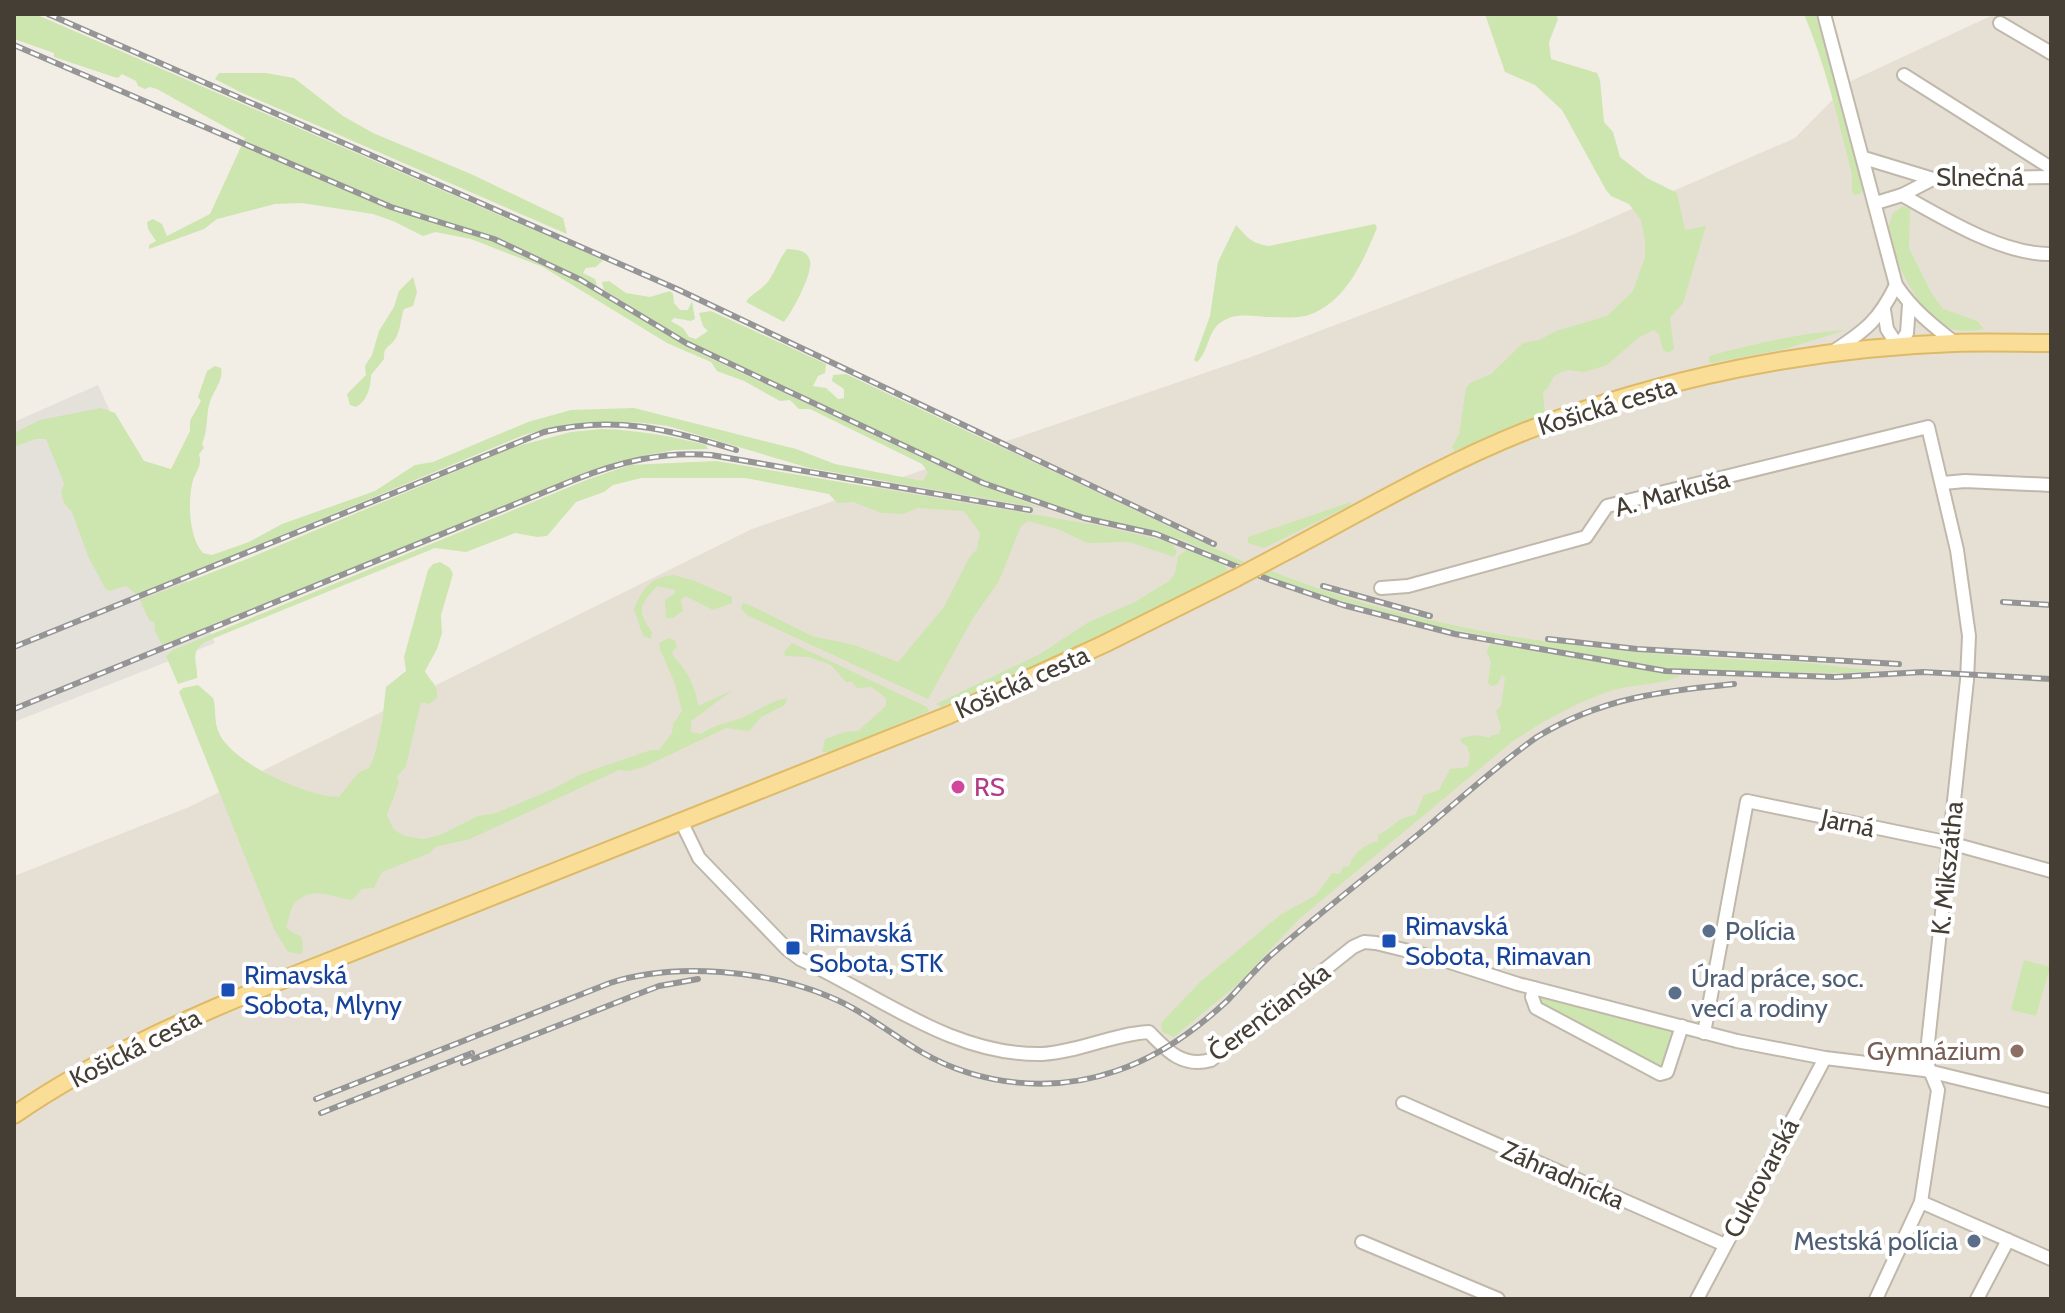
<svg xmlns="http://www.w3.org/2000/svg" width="2065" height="1313" font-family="Cabin,sans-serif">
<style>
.residential{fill:#e6e0d4}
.industrial{fill:#e4e0da}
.green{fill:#cde5af}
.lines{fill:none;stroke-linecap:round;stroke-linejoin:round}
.minor-casing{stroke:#c0b8ab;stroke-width:16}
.major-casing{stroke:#deba67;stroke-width:20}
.minor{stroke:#fff;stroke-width:12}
.major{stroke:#fadd97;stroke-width:16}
.rail-casing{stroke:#959595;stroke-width:6}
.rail{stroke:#fff;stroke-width:3;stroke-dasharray:9;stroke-linecap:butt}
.major-bridge-casing{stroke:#deba67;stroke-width:20;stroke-linecap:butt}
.major-bridge{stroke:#fadd97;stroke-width:16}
.hotel-dot{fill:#d1479c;stroke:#fff;stroke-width:3}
.service-dot{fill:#5c6f8a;stroke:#fff;stroke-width:3}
.transit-dot{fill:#1a4fb4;stroke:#fff;stroke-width:3}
.education-dot{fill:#8d6e63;stroke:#fff;stroke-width:3}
.labels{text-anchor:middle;stroke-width:8;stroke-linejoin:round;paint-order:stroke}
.street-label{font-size:26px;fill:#443e35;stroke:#fff}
.hotel-label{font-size:26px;fill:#b23c85;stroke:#fff;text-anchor:start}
.transit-label{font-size:26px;fill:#164399;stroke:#fff;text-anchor:start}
.service-label{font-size:26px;fill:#4e5e75;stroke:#fff;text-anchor:start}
.education-label{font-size:26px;fill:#785e54;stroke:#fff;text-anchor:end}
</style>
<rect width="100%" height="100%" fill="#f2eee5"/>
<polygon class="residential" points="1995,14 2051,14 2051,1299 14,1299 14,876 189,807 752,529 1251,357 1572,235 1795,138 1851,81"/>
<polygon class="industrial" points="98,385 215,643 14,722 14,422"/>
<g class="green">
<path d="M14,14H35L603,260L596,267L586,268L583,273L595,279L599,292L699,353L967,479L1041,508L809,468L668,426C618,418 573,421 524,435L142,593L136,594L126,586L109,591L105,588L88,556L72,512L64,503L61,493L64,483L46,439H35L14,447V433L40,420L101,408L115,413L144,461L171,469L190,431V421L201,401L198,397L207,371L215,366L221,368C224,381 212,392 209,405C206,419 208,430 202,444L204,448L199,454C203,467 194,473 192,484C188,503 189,538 203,553L212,555L249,542L282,524L375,491L415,465L433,462L528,422L571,410L634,408L796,449L835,464L923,481L928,472L922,464L810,409H799L790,400L780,401L744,381L717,371L711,362L667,343L543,267L471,239L435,232L423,236L393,221L373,214L302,203L275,204L217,219L204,229L149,249V245L156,241L148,229L147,222L153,219L162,224L167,236L210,214L245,138L157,89L150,87L145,89L138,86L136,81L122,74L118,78L114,77L54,57V53L14,39Z"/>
<polygon points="1485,14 1556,14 1558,19 1549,42 1551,59 1597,73 1600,80 1604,122 1613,132 1620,157 1647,178 1677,193 1685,230 1706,226 1683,303 1670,318 1674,349 1669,353 1663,350 1659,334 1654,330 1638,338 1607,365 1584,372 1568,370 1561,372 1554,376 1547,389 1543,392 1545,413 1455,451 1452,448 1459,434 1466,388 1470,383 1491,374 1523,343 1539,340 1556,331 1607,316 1633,291 1645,257 1645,241 1641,220 1629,204 1611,196 1606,190 1562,110 1535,85 1505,72"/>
<path d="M1804,14H1815L1835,71L1861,180L1863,189L1860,194L1853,195C1851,187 1853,180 1851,171C1838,118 1825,64 1804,14Z"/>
<polygon points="219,73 266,73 294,78 343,116 373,133 471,174 563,218 567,234 240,92 215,79"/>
<path d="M1903,206L1910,209L1909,248L1932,294L1943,309L1977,321L1984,329C1971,332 1952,332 1941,324C1919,310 1891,257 1889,231C1888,225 1891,219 1893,213Z"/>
<path d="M1375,224L1377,228C1364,259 1348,297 1316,312C1301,320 1282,317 1266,317C1252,316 1236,313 1223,321C1207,330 1210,350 1197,362L1194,360L1210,316L1218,262L1236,225C1247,237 1252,244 1269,246Z"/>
<path d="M787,249C795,250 805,249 809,258C816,269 792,312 784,322L746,302C751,294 759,291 766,284C775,274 778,260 787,249Z"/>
<path d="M413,277L417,292L413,306L404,309C400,319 401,333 393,342C386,349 384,348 384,359L371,375C371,387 367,401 356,407L350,405L347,394L366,375L365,366L372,355L379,331L394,307L399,291Z"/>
<polygon points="609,281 626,293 650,297 670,291 673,294 674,303 680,310 688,310 692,301 695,319 691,321 674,318 671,321 683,328 689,337 696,339 708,331 703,326 699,313 711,311 826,364 825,373 818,376 813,386 826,388 838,399 844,398 844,389 832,381 833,375 846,374 1244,562 1238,565 1183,540 1081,514 972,477 685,341 604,290 602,282"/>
<path d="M1846,330L1785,349L1711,363L1709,361V356C1753,344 1801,333 1846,330Z"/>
<path d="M601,429C638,430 671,436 706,445L708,449L675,450L647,455L595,469L162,645L155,631L154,622L149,620L140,600L247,559L514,447L571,432Z"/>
<path d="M716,461L1096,525L1171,542L1177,552L1174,557L1129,542L1087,543L1060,530L1028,521L1021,526L999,581L973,618L928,699L747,615L741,608L743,603L752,606L812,636L854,645L898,662L944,607L969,558L977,549L980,533L964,511L918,508L903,514L882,513L853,502L837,503L829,494L745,478H641L613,485L604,492L576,502L547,536L537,537L515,533L466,552L435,548L207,641C188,651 198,662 197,678L178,684L166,656L173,650L589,479L630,465Z"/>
<polygon points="1351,502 1351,505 1264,548 1248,543 1248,537"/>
<path d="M1188,549L1223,564L1228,570C1140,623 1042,662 948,704L941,707L936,704L1040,654L1089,622L1135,602L1169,581L1175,573L1178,556Z"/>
<path d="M440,562L450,568L453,574L441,615L442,633L437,649L425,671C430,682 439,684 437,698L429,704L421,702L406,766L397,777L399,782L387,815L394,830L405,836L423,839L440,835L478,816L496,813L553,789L581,774L651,750H659L672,733L673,724L682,711L675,684L660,649L659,643L669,638L675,641L677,647L672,652L673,656C685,667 697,688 698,706L733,690L691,721V732L701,734C715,724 729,723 744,717C758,710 771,701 787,698L785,705L761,717L749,731L726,728L646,766L630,771L619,770L470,839L435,847L430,853L382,872L374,888L362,889L352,900C333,898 312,885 295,903C290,908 289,920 286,927C295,938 306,929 302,954L288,952L275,931L179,692L183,688L198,685L213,698C217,710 213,722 220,735C235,764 307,797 339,797L358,773L369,768L375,754L382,723L386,687L406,671L404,657L428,570L433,564Z"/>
<path d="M1269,570C1440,638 1610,654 1792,662C1822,663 1852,670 1882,670L1845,673L1725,672L1648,666L1434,626L1335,599L1262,574Z"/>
<path d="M673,575L692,580L732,597V603L713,610L685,596L681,600L683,611L673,618H666L665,600L674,594L676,590L657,586C640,605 636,610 652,632L651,639L643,636L634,609C642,589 650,578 673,575Z"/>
<polygon points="792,643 927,707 929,711 834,752 822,752 825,739 845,732 858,731 886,706 886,698 872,687 857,688 852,682 846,682 831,665 809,657 785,656 784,652"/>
<path d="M1492,644L1680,676C1661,685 1635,684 1613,690C1577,702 1545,720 1513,741L1299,919L1239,983L1174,1037L1162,1032L1161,1023L1200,982L1280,915L1316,895L1332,873L1340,874L1343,867L1349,866C1354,852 1365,844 1378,841V835C1394,827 1396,818 1415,815L1424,795L1439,790L1450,769L1468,767L1470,756L1467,746L1461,742V738L1477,735L1490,738L1492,735L1499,734L1501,728L1496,711L1501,706L1505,678L1502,675L1498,684L1491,686L1488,683L1491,662L1487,653L1488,647Z"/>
<polygon points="2024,960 2050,967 2036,1016 2011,1010"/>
<polygon points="1535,995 1677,1033 1668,1062 1662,1068 1653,1068 1540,1005"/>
</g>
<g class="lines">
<g class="minor-casing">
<g id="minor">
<path d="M1824,14L1896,285C1913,310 1932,325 1955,343"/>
<polyline points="2000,23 2051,53"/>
<polyline points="1904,75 2051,168"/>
<polyline points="1864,158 1933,179 2051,177"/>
<path d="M1902,195C1943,218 2003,255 2051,254"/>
<polyline points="1876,203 1902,195 1933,179"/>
<polyline points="1884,310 1887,329 1898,346 1907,333 1909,305"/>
<path d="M1834,351C1866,330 1879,320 1896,285"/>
<polyline points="1943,483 1965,481 2051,485"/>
<polyline points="1381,588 1408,586 1586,537 1607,506 1928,427 1957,550 1969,636 1967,680 1926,1061 1938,1090 1921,1202 1876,1299"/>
<path d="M682,823L699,858L787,949L800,959C878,995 953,1056 1042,1054C1079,1052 1112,1034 1149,1032C1167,1051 1183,1068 1211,1060L1353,947L1364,942L1376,943L1437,958L1518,984L1737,1041L1825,1058L1924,1070L2051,1101"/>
<polyline points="1534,988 1532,997 1536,1008 1660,1074 1667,1072 1682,1026"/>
<polyline points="1704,1033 1747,801 1950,843 2051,871"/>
<polyline points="1403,1103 1725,1245"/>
<polyline points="1921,1202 2051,1259"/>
<polyline points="1362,1242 1498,1299"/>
<polyline points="1697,1299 1825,1058"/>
<polyline points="1977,1299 2008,1240"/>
</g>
</g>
<g class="major-casing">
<g id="major">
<path d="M1287,551C1366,509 1443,464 1526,431C1661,378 1809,348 1954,343C1986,342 2019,343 2051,343"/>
<path d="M14,1115C94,1060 183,1020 272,984L949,715L1104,644L1236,578"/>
</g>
</g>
<use href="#minor" class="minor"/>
<use href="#major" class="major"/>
<g class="rail-casing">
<g id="rail">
<polyline points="48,14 677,289 1214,544"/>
<polyline points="14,45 391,207 494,239 581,280 686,343 983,483 1084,518 1156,534 1270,580 1343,605 1455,634 1666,671 1835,677 1923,672 2051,679"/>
<polyline points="1323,586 1430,616"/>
<polyline points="2003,602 2051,605"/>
<polyline points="1548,639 1637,649 1899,664"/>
<path d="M14,647L544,432C615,415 668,429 736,450"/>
<path d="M14,709L574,480C619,462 663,451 711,455L1030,510"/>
<polyline points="463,1063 633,996 659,986 698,979"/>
<path d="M316,1099L610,983C674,962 768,970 830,997C864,1011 892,1035 923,1053C981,1086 1053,1093 1116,1071C1158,1057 1196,1030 1228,1000C1242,985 1255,970 1270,956C1319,914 1370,874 1420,833C1458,801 1496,766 1537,737C1601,698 1662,691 1734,684"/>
<polyline points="321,1113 472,1053"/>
</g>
</g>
<use href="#rail" class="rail"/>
<g class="major-bridge-casing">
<polyline id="major-bridge" points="1236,578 1287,551"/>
</g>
<use href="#major-bridge" class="major-bridge"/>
</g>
<circle class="hotel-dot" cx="958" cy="787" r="8"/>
<g class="service-dot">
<circle cx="1709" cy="931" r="8"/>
<circle cx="1675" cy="993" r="8"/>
<circle cx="1974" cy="1241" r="8"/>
</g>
<g class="transit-dot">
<rect x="1381" y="933" width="16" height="16" rx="4"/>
<rect x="785" y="940" width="16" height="16" rx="4"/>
<rect x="220" y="982" width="16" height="16" rx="4"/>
</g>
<circle class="education-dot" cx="2017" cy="1051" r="8"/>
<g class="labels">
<g class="street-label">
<text x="1980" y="186">Slnečná</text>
<text transform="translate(1607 406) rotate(-17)" y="9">Košická cesta</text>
<text transform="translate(1672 493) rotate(-15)" y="9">A. Markuša</text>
<text transform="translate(1022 682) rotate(-24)" y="9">Košická cesta</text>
<text transform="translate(1848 823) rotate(12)" y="9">Jarná</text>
<text transform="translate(1947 868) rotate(-84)" y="9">K. Mikszátha</text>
<text transform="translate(1269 1012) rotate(-37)" y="9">Čerenčianska</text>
<text transform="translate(135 1048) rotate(-27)" y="9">Košická cesta</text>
<text transform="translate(1563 1175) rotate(24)" y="9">Záhradnícka</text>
<text transform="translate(1761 1178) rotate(-62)" y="9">Cukrovarská</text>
</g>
<g class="hotel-label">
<text x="974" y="796">RS</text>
</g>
<g class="transit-label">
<text x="1405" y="935">Rimavská<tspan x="1405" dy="30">Sobota, Rimavan</tspan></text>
<text x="809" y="942">Rimavská<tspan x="809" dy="30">Sobota, STK</tspan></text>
<text x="244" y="984">Rimavská<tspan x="244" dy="30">Sobota, Mlyny</tspan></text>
</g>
<g class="service-label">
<text x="1725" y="940">Polícia</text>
<text x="1691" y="987">Úrad práce, soc.<tspan x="1691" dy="30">vecí a rodiny</tspan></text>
<text x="1958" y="1250" text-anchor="end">Mestská polícia</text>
</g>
<g class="education-label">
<text x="2001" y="1060">Gymnázium</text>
</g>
</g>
<rect width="2065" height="1313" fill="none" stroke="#443e35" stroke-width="32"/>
</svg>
